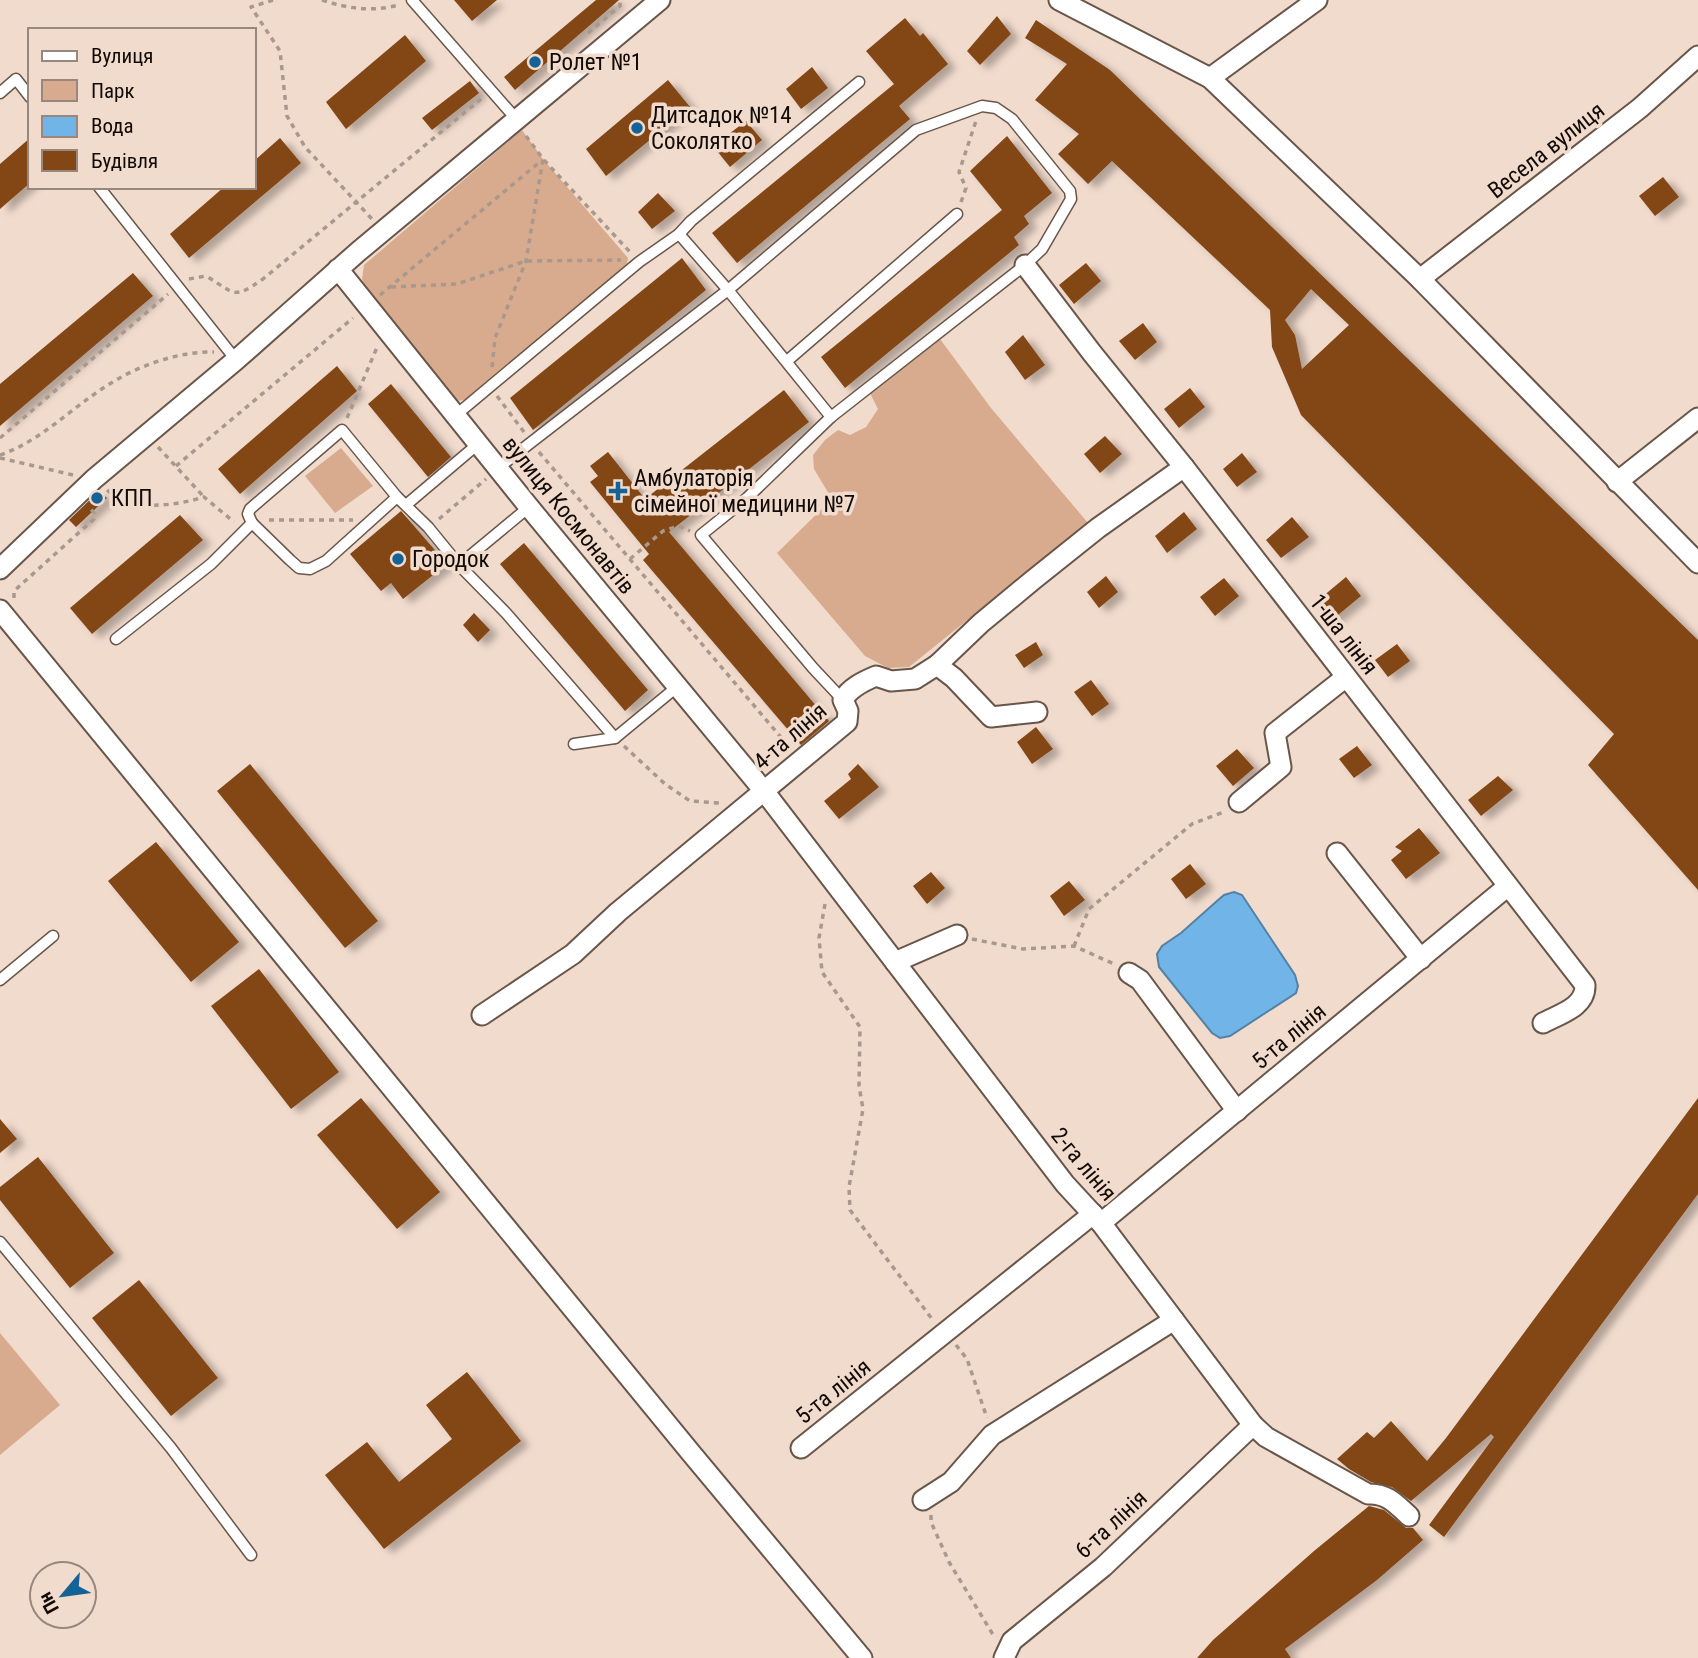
<svg xmlns="http://www.w3.org/2000/svg" width="1698" height="1658" font-family="'Roboto Condensed',sans-serif">
<style>
.green{fill:#d8ab8e}
.water{fill:#71b4e8;stroke:#5481a4;stroke-width:2}
.building{fill:#834615;fill-rule:evenodd;filter:url(#shadow)}
.lines{fill:none;stroke-linecap:round;stroke-linejoin:round}
.lane-casing{stroke:#69564a;stroke-width:13}
.street-casing{stroke:#69564a;stroke-width:23}
.path{stroke:#a9988d;stroke-width:3.5;stroke-dasharray:5 5;stroke-linecap:butt}
.lane{stroke:#fff;stroke-width:10}
.street{stroke:#fff;stroke-width:19}
.poi-dot{fill:#156396;stroke:#f1dbcd;stroke-width:2.5}
.labels{text-anchor:middle;stroke-width:7;stroke-linejoin:round;paint-order:stroke}
.poi-label{font-size:23px;fill:#110a06;stroke:#f1dbcd;text-anchor:start}
.street-label{font-size:23px;fill:#110a06;stroke:#f1dbcd}
</style>
<defs>
<filter id="shadow"><feDropShadow dx="8" dy="4.5" stdDeviation="3.5" flood-color="#0004"/></filter>
</defs>
<rect width="100%" height="100%" fill="#f1dbcd"/>
<g class="green">
<polygon points="522,130 543,159 628,258 626,267 468,399 458,401 452,399 366,290 362,279 364,265"/>
<polygon points="940,339 991,408 1088,523 909,667 888,668 865,656 777,553 832,499 814,469 813,455 825,440 838,430 850,435 866,427 878,409 870,393"/>
<polygon points="341,448 373,486 335,513 305,476"/>
<polygon points="0,1333 60,1405 0,1455"/>
</g>
<polygon class="water" points="1234,892 1242,895 1295,975 1298,986 1296,993 1230,1036 1220,1038 1212,1033 1159,967 1157,954 1162,946 1181,933 1217,901 1224,895"/>
<g class="building">
<polygon points="454,0 497,0 472,21"/>
<polygon points="596,0 619,0 515,90 504,77"/>
<polygon points="997,16 1011,34 980,65 967,51"/>
<polygon points="905,18 920,36 923,33 948,64 899,106 910,119 737,263 712,233 894,84 866,51"/>
<path d="M1036,20L1110,70L1698,640V890L1588,765L1614,734L1301,415L1272,347L1270,310L1112,161L1088,184L1058,154L1079,134L1035,100L1067,64L1025,38ZM1311,289L1349,325L1302,369L1295,335L1285,320Z"/>
<polygon points="405,35 426,61 346,129 326,102"/>
<polygon points="812,67 828,88 801,109 786,89"/>
<polygon points="668,80 690,107 606,176 586,149"/>
<polygon points="470,81 479,93 432,130 422,118"/>
<polygon points="746,121 762,140 730,167 713,146"/>
<polygon points="1007,136 1052,193 1024,216 1029,224 1014,237 1019,245 845,388 821,357 1002,210 970,171"/>
<polygon points="30,138 30,183 0,209 0,164"/>
<polygon points="280,138 301,163 189,258 170,234 224,187 254,187 254,161"/>
<polygon points="1663,177 1679,197 1655,216 1639,196"/>
<polygon points="658,193 675,211 652,229 638,212"/>
<polygon points="682,258 706,290 533,430 510,398"/>
<polygon points="1086,263 1101,281 1074,304 1059,285"/>
<polygon points="133,273 153,296 0,426 0,384"/>
<polygon points="1143,323 1157,342 1135,360 1119,341"/>
<polygon points="1023,335 1045,365 1025,380 1005,352"/>
<polygon points="337,366 357,391 240,494 218,469"/>
<polygon points="391,384 451,457 428,477 368,404"/>
<polygon points="1190,388 1205,407 1179,428 1164,409"/>
<polygon points="784,390 809,422 669,532 829,721 801,745 643,560 649,554 590,482 598,476 590,466 608,452 645,499"/>
<polygon points="1105,436 1122,454 1100,473 1084,454"/>
<polygon points="1242,453 1257,472 1237,487 1223,469"/>
<polygon points="99,491 107,498 76,527 69,520"/>
<polygon points="401,511 447,564 403,599 391,583 381,591 350,554"/>
<polygon points="1184,512 1197,529 1167,553 1155,536"/>
<polygon points="180,515 203,540 92,634 70,608"/>
<polygon points="1292,517 1309,537 1281,558 1266,540"/>
<polygon points="524,543 648,690 625,711 500,564"/>
<polygon points="1106,576 1118,592 1099,608 1087,592"/>
<polygon points="1346,577 1361,596 1332,620 1316,602"/>
<polygon points="1224,578 1239,596 1215,616 1200,597"/>
<polygon points="474,613 490,630 478,642 463,625"/>
<polygon points="1036,642 1043,655 1024,668 1015,655"/>
<polygon points="1397,644 1410,661 1388,677 1375,660"/>
<polygon points="1091,680 1109,704 1092,716 1074,692"/>
<polygon points="1036,727 1053,749 1032,764 1017,742"/>
<polygon points="1357,746 1372,765 1354,778 1339,759"/>
<polygon points="1237,749 1254,768 1233,786 1216,766"/>
<polygon points="250,764 378,921 345,948 217,791"/>
<polygon points="858,764 879,787 839,819 824,801 851,779 848,774"/>
<polygon points="1498,776 1513,790 1481,816 1468,800"/>
<polygon points="1419,828 1440,853 1406,879 1391,860 1402,851 1395,847"/>
<polygon points="156,842 239,942 191,982 108,881"/>
<polygon points="1190,864 1206,884 1186,899 1171,879"/>
<polygon points="931,872 945,888 927,904 913,886"/>
<polygon points="1069,881 1085,900 1064,916 1050,896"/>
<polygon points="259,969 339,1072 291,1109 211,1006"/>
<polygon points="361,1098 440,1192 397,1229 317,1135"/>
<polygon points="1698,1098 1698,1194 1444,1537 1429,1525 1494,1437 1491,1434 1411,1501 1392,1487 1371,1482 1349,1469 1337,1459 1367,1432 1374,1438 1391,1421 1427,1461 1446,1438"/>
<polygon points="0,1119 17,1139 0,1153"/>
<polygon points="38,1157 114,1253 70,1288 0,1200 0,1187"/>
<polygon points="139,1280 218,1378 171,1416 92,1318"/>
<polygon points="467,1372 521,1441 384,1549 325,1475 367,1442 399,1482 452,1439 426,1405"/>
<polygon points="1369,1506 1384,1510 1406,1528 1413,1528 1423,1540 1377,1580 1285,1649 1291,1658 1197,1658 1213,1640 1314,1551"/>
</g>
<g class="lines">
<g class="lane-casing">
<g id="lane">
<polyline points="412,0 517,120"/>
<polyline points="0,93 16,79 30,97"/>
<polyline points="99,187 236,360"/>
<polyline points="679,234 728,290 831,417"/>
<polyline points="787,361 957,214"/>
<polyline points="456,415 639,262 679,234 691,221 859,82"/>
<polyline points="498,468 728,290 916,130 982,106 996,108 1012,119 1070,191 1071,199 1042,249 1025,265 831,417 747,498 701,535 813,668 843,700"/>
<polyline points="406,505 478,444"/>
<polyline points="252,523 290,560 299,568 310,569 326,561 397,497"/>
<polyline points="459,565 529,507"/>
<polyline points="116,639 211,564 252,523 248,514 250,509 342,430 397,497 428,527 459,565 506,613 615,738 678,686"/>
<polyline points="574,744 615,738"/>
<polyline points="0,980 53,936"/>
<polyline points="0,1242 171,1448 251,1555"/>
</g>
</g>
<g class="street-casing">
<g id="street">
<polyline points="1059,0 1210,78 1420,279 1698,563"/>
<polyline points="1210,78 1317,0"/>
<path d="M1025,265L1092,353L1184,467L1585,985C1586,1007 1560,1014 1543,1023"/>
<path d="M338,269L529,507L764,791L1065,1184L1101,1223L1253,1425L1266,1437L1368,1494C1387,1493 1396,1504 1409,1516"/>
<polyline points="1420,279 1640,108 1698,56"/>
<polyline points="1617,482 1698,418"/>
<polyline points="0,569 94,479 236,360 359,251 660,0"/>
<polyline points="0,610 691,1453 862,1658"/>
<polyline points="937,665 954,678 991,717 1037,712"/>
<polyline points="1239,802 1281,767 1275,733 1346,677"/>
<polyline points="1337,853 1421,959"/>
<polyline points="895,962 957,935"/>
<polyline points="1129,973 1140,980 1237,1111"/>
<path d="M482,1015L573,954L618,912L847,722L848,711L843,700C849,688 864,681 876,676L891,681L915,679L937,665L981,623L1033,580L1098,528L1184,467"/>
<polyline points="1101,1223 1508,886"/>
<polyline points="801,1448 1093,1214"/>
<polyline points="923,1500 951,1482 992,1435 1174,1320"/>
<polyline points="1004,1658 1012,1641 1103,1567 1253,1425"/>
</g>
</g>
<g class="path">
<polyline points="273,0 251,7 280,51 287,116 305,147 372,219"/>
<path d="M322,0C349,9 372,12 399,5"/>
<polyline points="588,33 620,6 620,0"/>
<polyline points="526,136 543,159 630,252"/>
<polyline points="961,202 966,188 959,172 976,121"/>
<path d="M189,279L206,276C236,294 233,300 263,279L481,99"/>
<polyline points="391,287 457,284 526,261 621,260"/>
<polyline points="380,295 541,161"/>
<polyline points="492,367 495,338 526,261 543,159"/>
<polyline points="497,396 524,432"/>
<polyline points="347,418 378,345"/>
<polyline points="0,438 168,294"/>
<polyline points="158,447 204,497"/>
<polyline points="539,452 790,748"/>
<path d="M0,455C41,441 71,408 108,385C137,366 179,351 214,352"/>
<polyline points="0,458 73,475"/>
<polyline points="176,466 353,318"/>
<path d="M107,490C133,512 174,506 204,497L234,522"/>
<polyline points="439,519 486,479"/>
<polyline points="269,520 353,520"/>
<polyline points="630,559 663,531 679,526 690,531"/>
<polyline points="14,598 14,591 94,519 94,513 89,507"/>
<polyline points="624,746 665,784 690,801 719,803"/>
<polyline points="825,904 819,938 822,972 860,1027 859,1086 863,1109 849,1187 850,1210 932,1319"/>
<polyline points="972,939 1023,949 1074,946 1114,964"/>
<polyline points="1074,946 1089,909 1192,824 1224,812"/>
<polyline points="956,1345 967,1359 987,1418"/>
<polyline points="931,1515 931,1522 949,1562 995,1638"/>
</g>
<use href="#lane" class="lane"/>
<use href="#street" class="street"/>
</g>
<g class="poi-dot">
<circle cx="535" cy="62" r="7"/>
<circle cx="637" cy="128" r="7"/>
<path d="M614.5 480.5h7v7h7v7h-7v7h-7v-7h-7v-7h7z"/>
<circle cx="97" cy="498" r="7"/>
<circle cx="398" cy="559" r="7"/>
</g>
<g class="labels">
<g class="poi-label">
<text x="549" y="70">Ролет №1</text>
<text x="651" y="123">Дитсадок №14<tspan x="651" dy="26">Соколятко</tspan></text>
<text x="634" y="486">Амбулаторія<tspan x="634" dy="26">сімейної медицини №7</tspan></text>
<text x="111" y="506">КПП</text>
<text x="412" y="567">Городок</text>
</g>
<g class="street-label">
<text transform="translate(1546 150) rotate(-38)" y="8">Весела вулиця</text>
<text transform="translate(569 515) rotate(51)" y="8">вулиця Космонавтів</text>
<text transform="translate(1344 634) rotate(52)" y="8">1-ша лінія</text>
<text transform="translate(790 736) rotate(-41)" y="8">4-та лінія</text>
<text transform="translate(1289 1036) rotate(-40)" y="8">5-та лінія</text>
<text transform="translate(1084 1164) rotate(50)" y="8">2-га лінія</text>
<text transform="translate(833 1391) rotate(-39)" y="8">5-та лінія</text>
<text transform="translate(1111 1524) rotate(-43)" y="8">6-та лінія</text>
</g>
</g>
<rect x="28" y="28" width="228" height="161" fill="#f1dbcd" stroke="#97877d" stroke-width="2"/>
<rect x="42" y="51" width="35" height="10" fill="#ffffff" stroke="#97877d" stroke-width="2"/>
<text x="91" y="63" font-size="21" fill="#110a06">Вулиця</text>
<rect x="42" y="80" width="35" height="21" fill="#d8ab8e" stroke="#97877d" stroke-width="2"/>
<text x="91" y="98" font-size="21" fill="#110a06">Парк</text>
<rect x="42" y="116" width="35" height="21" fill="#71b4e8" stroke="#97877d" stroke-width="2"/>
<text x="91" y="133" font-size="21" fill="#110a06">Вода</text>
<rect x="42" y="150" width="35" height="21" fill="#834615" stroke="#97877d" stroke-width="2"/>
<text x="91" y="168" font-size="21" fill="#110a06">Будівля</text>
<g transform="translate(63 1595) rotate(241)"><circle r="33" fill="#f1dbcd" stroke="#97877d" stroke-width="2"/>
<path d="M0-5L12 26L0 18L-12 26Z" fill="#156396"/>
<text y="-10" font-size="19" font-weight="bold" text-anchor="middle" fill="#110a06">Пн</text>
</g>
</svg>
